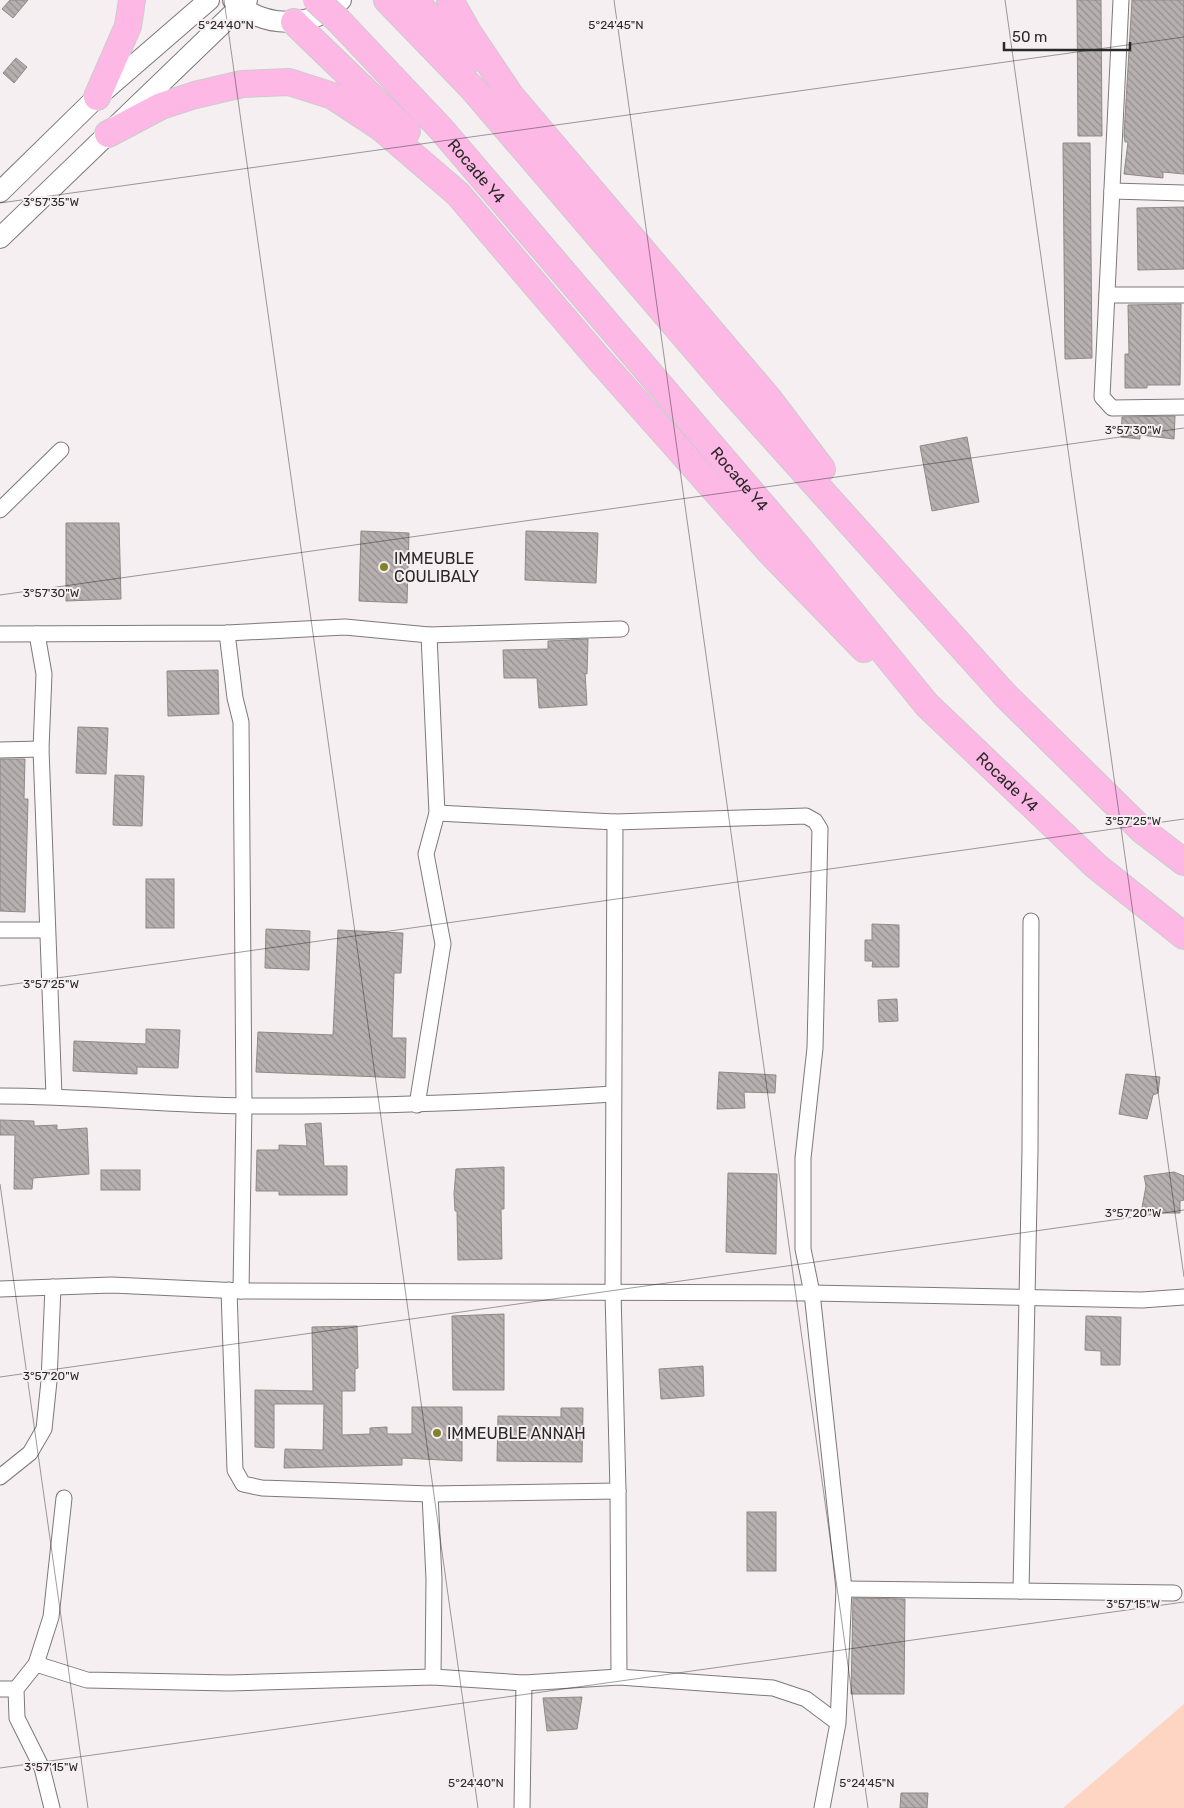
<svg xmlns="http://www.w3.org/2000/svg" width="1184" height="1808" font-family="Rubik,sans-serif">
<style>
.grass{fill:#fed5c3}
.building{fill:url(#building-back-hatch);stroke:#8f8988}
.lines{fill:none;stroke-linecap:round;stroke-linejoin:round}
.street-casing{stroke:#7e7879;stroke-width:17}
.secondary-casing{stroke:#7e7879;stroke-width:22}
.highway-casing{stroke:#cccbcb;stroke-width:28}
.street{stroke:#fff;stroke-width:15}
.secondary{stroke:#fff;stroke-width:20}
.highway{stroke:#fdb8e6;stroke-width:26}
.highway-bridge-casing{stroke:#cccbcb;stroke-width:28;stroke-linecap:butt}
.highway-bridge{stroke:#fdb8e6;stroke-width:26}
.ticks{fill:none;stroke:#2a2828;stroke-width:1;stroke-opacity:0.45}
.poi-dot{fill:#82822b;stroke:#f6eff1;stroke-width:2}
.labels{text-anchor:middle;stroke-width:4;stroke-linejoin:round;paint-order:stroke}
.street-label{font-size:16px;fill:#2a2828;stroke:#f6eff1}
.poi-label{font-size:16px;fill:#2a2828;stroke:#f6eff1;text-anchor:start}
.ticks-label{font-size:12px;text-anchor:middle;fill:#2a2828;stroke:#f6eff1;stroke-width:4;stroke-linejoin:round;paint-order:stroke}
</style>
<defs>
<pattern id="building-back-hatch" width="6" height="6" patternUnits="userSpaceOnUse" patternTransform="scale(1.25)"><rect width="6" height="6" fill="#b7b0b0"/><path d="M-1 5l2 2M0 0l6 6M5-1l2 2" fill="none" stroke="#958f8f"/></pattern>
</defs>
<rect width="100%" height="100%" fill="#f6eff1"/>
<polygon class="grass" points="1184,1704 1184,1808 1063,1808"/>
<g class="building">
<polygon points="10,0 28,0 13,18 2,9"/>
<polygon points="1077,0 1101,0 1102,136 1078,136"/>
<polygon points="1132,0 1184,0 1184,174 1163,172 1163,178 1124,174 1128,142 1125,142 1124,135"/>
<polygon points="16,58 27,67 14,83 3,73"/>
<polygon points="1063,143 1090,143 1092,358 1065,359"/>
<polygon points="1184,207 1184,269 1138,270 1137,208"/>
<polygon points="1181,304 1180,385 1147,385 1147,388 1125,388 1125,354 1129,354 1128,305"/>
<polygon points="1175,416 1174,439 1140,435 1140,439 1121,437 1122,417"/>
<polygon points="967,437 979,502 932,511 920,446"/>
<polygon points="66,523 119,523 121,599 66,601"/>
<polygon points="361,531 409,533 407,603 359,601"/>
<polygon points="526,531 598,533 596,583 525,580"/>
<polygon points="588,639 587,674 585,673 587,705 539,708 537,678 504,678 503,650 548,649 548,641"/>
<polygon points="218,670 219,714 168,716 167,671"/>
<polygon points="78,727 108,728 106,774 76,773"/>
<polygon points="0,759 25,759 24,799 28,799 25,912 0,911"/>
<polygon points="115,775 144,776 142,826 113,825"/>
<rect x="146" y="879" width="28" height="49"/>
<polygon points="872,924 899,925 899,967 872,967 873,961 865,961 865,940 872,940"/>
<polygon points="266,929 310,931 309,970 265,968"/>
<polygon points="338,930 403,933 401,973 394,973 392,1038 406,1038 405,1078 256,1072 258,1032 333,1035"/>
<polygon points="897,999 898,1021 879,1022 878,1000"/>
<polygon points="146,1029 180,1030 178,1068 137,1067 137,1074 73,1071 74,1041 146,1044"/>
<polygon points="719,1072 776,1075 775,1093 744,1092 745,1108 717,1109"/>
<polygon points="1126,1074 1160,1077 1158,1093 1153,1095 1147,1119 1119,1114"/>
<polygon points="0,1120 34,1121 34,1126 57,1125 57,1130 87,1128 89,1174 33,1178 32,1189 14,1189 15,1135 0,1135"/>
<polygon points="321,1123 324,1166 347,1166 347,1195 279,1195 279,1191 256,1191 257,1150 279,1150 279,1145 307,1146 305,1124"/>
<polygon points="504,1167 504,1209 501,1209 502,1259 458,1260 457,1211 455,1211 454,1194 456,1169"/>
<rect x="101" y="1170" width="39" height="20"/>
<polygon points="1174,1172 1184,1176 1184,1200 1180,1201 1180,1213 1141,1213 1146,1186 1144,1176"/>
<polygon points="728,1173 777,1174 776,1254 726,1252"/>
<polygon points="504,1314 504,1390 453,1390 452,1316"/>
<polygon points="1086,1316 1121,1317 1120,1365 1101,1365 1101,1351 1085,1350"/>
<polygon points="357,1326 358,1368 355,1369 355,1391 342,1391 342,1435 370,1434 370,1428 387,1427 387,1434 412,1434 412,1407 462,1407 462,1461 402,1458 402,1465 284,1468 285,1449 323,1450 324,1404 274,1404 274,1448 255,1447 255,1390 313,1391 312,1327"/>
<polygon points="703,1366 704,1396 661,1399 659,1369"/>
<polygon points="561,1408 583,1408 582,1462 497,1461 498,1416 561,1417"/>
<rect x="747" y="1512" width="29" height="59"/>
<polygon points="853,1598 905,1599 904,1694 851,1694"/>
<polygon points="582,1697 577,1729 547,1731 543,1698"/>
<polygon points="901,1793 928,1793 927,1808 900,1808"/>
</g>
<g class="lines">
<g class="street-casing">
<g id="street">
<polyline points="1121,0 1102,397 1112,408 1184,407"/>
<polyline points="1112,191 1184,193"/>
<polyline points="1107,295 1184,295"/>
<polyline points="0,510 61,450"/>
<polyline points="227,633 235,698 241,722 244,1106 241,1291"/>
<polyline points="0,634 227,633 345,627 429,635 621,629"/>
<polyline points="37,634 44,674 41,749 54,1096"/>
<polyline points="0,750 41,749"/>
<polyline points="437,813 615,822"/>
<polyline points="0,930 47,930"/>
<path d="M0,1096C82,1096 164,1105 246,1106C368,1107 490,1102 613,1094"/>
<polyline points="417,1105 443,944 426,854 437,813 429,635"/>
<polyline points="0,1289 112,1285 241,1291 812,1293 1142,1300 1184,1297"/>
<polyline points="229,1290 235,1470 243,1484 262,1488 430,1494 618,1491"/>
<polyline points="0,1477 30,1453 44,1429 49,1381 53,1287"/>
<polyline points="844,1589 1174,1593"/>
<polyline points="1021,1591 1030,1151 1031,921"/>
<polyline points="36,1664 87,1680 229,1683 433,1677 434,1579 430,1494"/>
<polyline points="433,1677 524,1683"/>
<polyline points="0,1689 16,1689"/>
<polyline points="52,1808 42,1768 17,1718 16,1689 36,1664 51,1617 64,1498"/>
<polyline points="522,1808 524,1683 619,1677"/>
<polyline points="822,1808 838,1723 844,1589 812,1293 803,1249 803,1158 815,1048 820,829 815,821 806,816 615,822 613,1292 618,1491 619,1677 773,1688 806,1699 838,1723"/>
</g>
</g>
<g class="secondary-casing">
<g id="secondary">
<path d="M233,0C263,28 311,30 341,0"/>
<polyline points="0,192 97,97 209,0"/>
<polyline points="0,238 247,0"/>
</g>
</g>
<g class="highway-casing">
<g id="highway">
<polyline points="387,0 472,88 728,387 1005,695 1142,830 1184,862"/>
<polyline points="413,0 473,58"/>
<polyline points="450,0 468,32 511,96 768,398 822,469"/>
<path id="s1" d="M338,20L441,129L799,548L927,705L1096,866L1184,936"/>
<polyline points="294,22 407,131"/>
<polyline points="97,97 128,26 132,0"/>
<polyline points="108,134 161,106 195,95 242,84 289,82 333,96 380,127 458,194 597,357 769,551 864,649"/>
</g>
</g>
<use href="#street" class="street"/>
<use href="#secondary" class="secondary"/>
<use href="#highway" class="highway"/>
<g class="highway-bridge-casing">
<polyline id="highway-bridge" points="316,0 338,20"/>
</g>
<use href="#highway-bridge" class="highway-bridge"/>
</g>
<path class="ticks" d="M224,0L478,1808M614,0L868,1808M1005,0L1184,1277M0,203L1184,37M0,595L1184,428M0,986L1184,819M0,1184L88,1808M0,1377L1184,1210M0,1768L1184,1602"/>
<g class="poi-dot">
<circle cx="384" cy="567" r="5"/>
<circle cx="437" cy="1433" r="5"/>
</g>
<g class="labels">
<g class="street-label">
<text dy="6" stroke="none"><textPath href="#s1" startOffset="205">Rocade Y4</textPath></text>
<text dy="6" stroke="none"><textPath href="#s1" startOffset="610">Rocade Y4</textPath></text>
<text dy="6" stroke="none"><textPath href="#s1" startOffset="1015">Rocade Y4</textPath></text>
</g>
<g class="poi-label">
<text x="394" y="564">IMMEUBLE<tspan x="394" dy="18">COULIBALY</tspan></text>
<text x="447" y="1439">IMMEUBLE ANNAH</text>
</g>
</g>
<g class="ticks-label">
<text x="226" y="29">5°24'40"N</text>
<text x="616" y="29">5°24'45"N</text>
<text x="51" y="206">3°57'35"W</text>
<text x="1133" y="434">3°57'30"W</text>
<text x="51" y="597">3°57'30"W</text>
<text x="1133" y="825">3°57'25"W</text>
<text x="51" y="988">3°57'25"W</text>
<text x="1133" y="1217">3°57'20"W</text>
<text x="51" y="1380">3°57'20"W</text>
<text x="1133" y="1608">3°57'15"W</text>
<text x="51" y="1771">3°57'15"W</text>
<text x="476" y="1787">5°24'40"N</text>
<text x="867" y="1787">5°24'45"N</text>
</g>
<path d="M1004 42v8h126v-8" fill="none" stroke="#2a2828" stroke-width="2.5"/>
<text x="1012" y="42" font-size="15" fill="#2a2828" stroke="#f6eff1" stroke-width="4" paint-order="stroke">50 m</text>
</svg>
